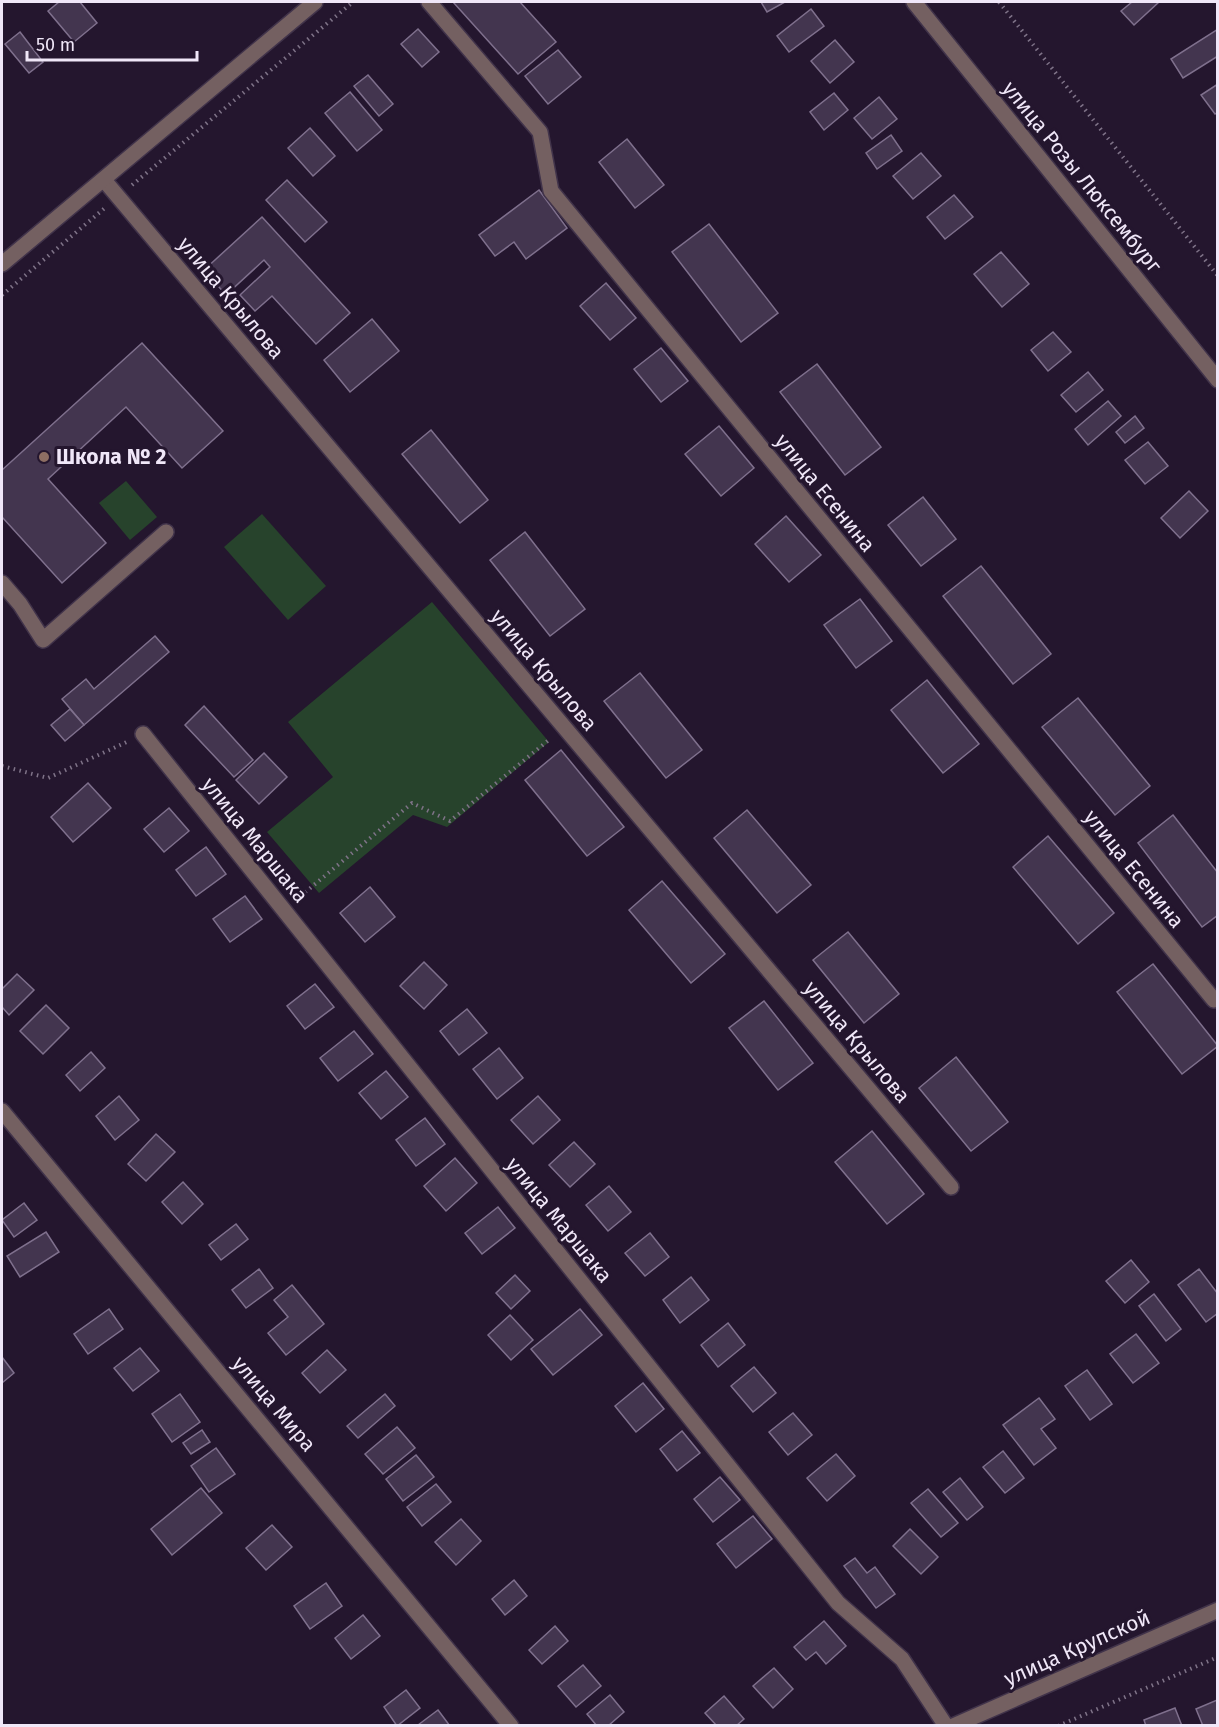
<svg xmlns="http://www.w3.org/2000/svg" width="1219" height="1727" font-family="'Fira Sans',sans-serif">
<style>
.green{fill:#27432c}
.building{fill:#43354f;stroke:#7f708d;stroke-width:1.5}
.lines{fill:none;stroke-linecap:round;stroke-linejoin:round}
.minor-casing{stroke:#41334a;stroke-width:18}
.path{stroke:#7f7388;stroke-width:4;stroke-dasharray:1.5 4.5;stroke-linecap:butt}
.minor{stroke:#746061;stroke-width:15}
.education-dot{fill:#8d6e63;stroke:#24162e;stroke-width:2}
.labels{text-anchor:middle;stroke-width:6;stroke-linejoin:round;paint-order:stroke}
.street-label{font-size:21px;fill:#f0e7f8;stroke:#24162e}
.poi-label{font-size:21px;font-weight:bold;fill:#f0e7f8;stroke:#24162e;text-anchor:start}
</style>
<rect width="100%" height="100%" fill="#24162e"/>
<g class="green">
<polygon points="126,481 157,517 130,540 99,503"/>
<polygon points="262,514 326,586 288,620 224,547"/>
<polygon points="432,602 549,742 447,827 413,815 319,893 267,832 333,777 288,722"/>
</g>
<g class="building">
<polygon points="59,2 80,2 97,23 74,42 48,11"/>
<polygon points="453,2 520,2 556,42 518,74"/>
<polygon points="761,2 785,2 767,12"/>
<polygon points="1132,2 1159,2 1134,25 1121,11"/>
<polygon points="811,9 824,26 789,52 777,36"/>
<polygon points="418,29 439,52 422,67 401,44"/>
<polygon points="1218,29 1218,56 1183,78 1171,59"/>
<polygon points="20,32 43,62 29,73 5,44"/>
<polygon points="835,40 854,62 830,83 811,61"/>
<polygon points="558,50 581,77 548,104 525,76"/>
<polygon points="368,75 393,104 379,116 354,86"/>
<polygon points="1218,84 1218,112 1215,114 1201,95"/>
<polygon points="350,92 382,130 357,151 325,113"/>
<polygon points="834,93 848,110 824,130 810,112"/>
<polygon points="879,97 897,119 872,139 854,118"/>
<polygon points="310,128 335,156 313,176 288,148"/>
<polygon points="891,135 902,151 877,169 866,153"/>
<polygon points="627,139 664,185 635,208 599,162"/>
<polygon points="921,153 941,176 913,199 893,176"/>
<polygon points="287,180 327,222 305,242 266,200"/>
<polygon points="539,190 567,228 526,259 514,242 495,256 479,235"/>
<polygon points="954,195 973,217 945,239 927,217"/>
<polygon points="262,217 350,313 316,344 272,296 255,311 240,295 270,267 264,260 226,295 204,270"/>
<polygon points="709,224 778,313 741,342 672,252"/>
<polygon points="1001,252 1029,284 1002,307 974,274"/>
<polygon points="606,283 636,318 610,340 580,306"/>
<polygon points="372,319 399,351 350,392 324,360"/>
<polygon points="1053,332 1071,352 1048,371 1031,350"/>
<polygon points="142,343 223,431 182,468 126,407 48,479 106,543 62,583 2,517 2,470"/>
<polygon points="661,348 688,381 661,402 634,369"/>
<polygon points="817,364 881,447 845,475 780,392"/>
<polygon points="1088,372 1103,390 1076,412 1061,395"/>
<polygon points="1108,401 1121,416 1088,445 1075,429"/>
<polygon points="1135,416 1144,428 1125,443 1116,432"/>
<polygon points="719,426 754,468 721,496 685,454"/>
<polygon points="431,430 488,500 460,523 402,454"/>
<polygon points="1148,442 1168,466 1145,484 1125,460"/>
<polygon points="1189,491 1208,511 1180,538 1161,518"/>
<polygon points="923,497 956,539 921,566 888,525"/>
<polygon points="786,516 821,555 789,582 755,544"/>
<polygon points="525,532 585,609 550,636 490,560"/>
<polygon points="981,566 1051,654 1013,684 943,596"/>
<polygon points="860,599 892,641 856,668 824,625"/>
<polygon points="155,636 169,652 84,725 62,699 86,679 94,689"/>
<polygon points="640,673 702,750 666,778 604,701"/>
<polygon points="927,680 979,744 943,773 891,710"/>
<polygon points="1078,698 1150,786 1115,815 1042,727"/>
<polygon points="204,706 253,760 234,777 185,725"/>
<polygon points="70,709 84,725 65,741 51,725"/>
<polygon points="561,750 624,827 587,856 525,780"/>
<polygon points="264,753 287,777 259,804 236,780"/>
<polygon points="88,783 111,808 73,842 51,817"/>
<polygon points="169,808 189,831 164,852 144,829"/>
<polygon points="747,810 811,885 777,913 714,838"/>
<polygon points="1173,815 1218,873 1218,915 1202,927 1138,843"/>
<polygon points="1048,836 1114,913 1078,944 1013,867"/>
<polygon points="206,847 226,874 196,896 176,870"/>
<polygon points="662,881 725,954 691,983 629,910"/>
<polygon points="370,887 395,917 365,942 340,913"/>
<polygon points="245,896 262,919 230,942 213,919"/>
<polygon points="848,932 899,994 864,1023 813,960"/>
<polygon points="424,962 447,985 424,1009 400,986"/>
<polygon points="1153,964 1218,1046 1182,1074 1117,992"/>
<polygon points="17,974 34,990 9,1015 2,1007 2,989"/>
<polygon points="315,984 334,1007 305,1029 287,1006"/>
<polygon points="764,1001 813,1063 778,1090 729,1028"/>
<polygon points="46,1005 69,1028 43,1054 20,1031"/>
<polygon points="467,1009 487,1033 459,1055 440,1031"/>
<polygon points="354,1031 373,1054 338,1081 320,1058"/>
<polygon points="499,1048 523,1078 497,1099 473,1069"/>
<polygon points="91,1052 105,1068 80,1091 66,1075"/>
<polygon points="956,1057 1008,1122 971,1151 919,1088"/>
<polygon points="386,1071 408,1097 381,1119 359,1093"/>
<polygon points="119,1096 139,1120 115,1140 96,1116"/>
<polygon points="538,1096 560,1120 533,1144 511,1120"/>
<polygon points="425,1118 445,1144 416,1166 396,1140"/>
<polygon points="872,1131 924,1194 887,1224 835,1162"/>
<polygon points="156,1134 175,1152 146,1181 128,1164"/>
<polygon points="574,1142 595,1164 570,1187 549,1165"/>
<polygon points="455,1158 477,1183 446,1211 424,1186"/>
<polygon points="183,1182 203,1204 182,1224 162,1202"/>
<polygon points="609,1186 631,1212 608,1231 586,1205"/>
<polygon points="24,1203 37,1220 14,1237 2,1220"/>
<polygon points="498,1207 515,1228 482,1254 465,1233"/>
<polygon points="236,1224 248,1239 221,1260 209,1245"/>
<polygon points="46,1232 59,1252 20,1277 7,1256"/>
<polygon points="650,1233 669,1257 645,1276 625,1253"/>
<polygon points="1131,1260 1149,1282 1125,1303 1106,1281"/>
<polygon points="259,1269 273,1288 246,1308 232,1290"/>
<polygon points="1199,1269 1218,1294 1218,1313 1206,1322 1178,1285"/>
<polygon points="515,1275 530,1291 511,1309 496,1293"/>
<polygon points="691,1277 709,1300 680,1323 663,1300"/>
<polygon points="292,1285 324,1324 286,1355 268,1333 288,1317 274,1300"/>
<polygon points="1154,1294 1181,1329 1166,1341 1139,1306"/>
<polygon points="109,1309 123,1329 88,1354 74,1334"/>
<polygon points="580,1309 602,1335 553,1375 531,1349"/>
<polygon points="510,1315 533,1340 511,1360 488,1335"/>
<polygon points="728,1323 745,1345 718,1367 701,1345"/>
<polygon points="1136,1334 1159,1363 1133,1383 1110,1354"/>
<polygon points="140,1348 159,1371 133,1391 114,1368"/>
<polygon points="327,1350 346,1370 320,1393 302,1373"/>
<polygon points="2,1357 14,1373 2,1383"/>
<polygon points="754,1367 776,1393 753,1412 731,1386"/>
<polygon points="1087,1370 1112,1404 1090,1420 1065,1386"/>
<polygon points="643,1383 664,1409 636,1432 615,1406"/>
<polygon points="180,1394 200,1422 172,1442 152,1414"/>
<polygon points="385,1394 395,1406 358,1438 347,1426"/>
<polygon points="1039,1398 1055,1419 1041,1429 1056,1448 1034,1465 1003,1425"/>
<polygon points="793,1413 812,1435 788,1455 769,1432"/>
<polygon points="397,1427 415,1448 383,1474 365,1454"/>
<polygon points="202,1430 210,1442 191,1454 183,1443"/>
<polygon points="682,1431 700,1453 677,1471 660,1449"/>
<polygon points="216,1448 235,1474 209,1492 191,1466"/>
<polygon points="1003,1451 1024,1478 1005,1493 983,1467"/>
<polygon points="836,1454 855,1476 827,1501 807,1478"/>
<polygon points="416,1455 434,1477 403,1501 386,1479"/>
<polygon points="720,1477 740,1500 713,1522 694,1499"/>
<polygon points="960,1478 983,1507 967,1520 943,1492"/>
<polygon points="436,1484 451,1502 422,1526 407,1507"/>
<polygon points="201,1488 222,1513 172,1555 151,1529"/>
<polygon points="928,1489 958,1523 941,1537 911,1503"/>
<polygon points="753,1516 772,1539 736,1568 717,1544"/>
<polygon points="461,1519 481,1541 456,1565 435,1542"/>
<polygon points="272,1525 292,1547 266,1570 246,1548"/>
<polygon points="910,1529 938,1557 921,1574 893,1546"/>
<polygon points="855,1558 867,1573 875,1567 895,1594 876,1608 844,1566"/>
<polygon points="514,1580 527,1596 505,1615 492,1599"/>
<polygon points="326,1583 342,1606 310,1629 294,1606"/>
<polygon points="363,1615 380,1636 351,1659 335,1638"/>
<polygon points="824,1621 846,1646 826,1664 816,1652 806,1660 794,1647"/>
<polygon points="555,1626 568,1641 542,1664 529,1650"/>
<polygon points="583,1665 601,1686 576,1707 558,1686"/>
<polygon points="774,1668 793,1689 773,1708 753,1686"/>
<polygon points="406,1690 420,1708 397,1726 384,1707"/>
<polygon points="610,1695 624,1712 608,1726 597,1726 587,1714"/>
<polygon points="724,1696 744,1719 736,1726 717,1726 705,1713"/>
<polygon points="1217,1700 1218,1726 1203,1726 1196,1709"/>
<polygon points="1175,1708 1182,1726 1146,1726 1144,1720"/>
<polygon points="438,1710 450,1726 419,1726 418,1725"/>
</g>
<g class="lines">
<g class="minor-casing">
<g id="minor">
<polyline points="429,2 540,132 551,191 1214,1000"/>
<polyline points="914,2 1218,380"/>
<polyline points="104,180 951,1187"/>
<polyline points="2,264 315,2"/>
<polyline points="2,583 20,604 43,640 166,532"/>
<polyline points="143,734 838,1603 902,1659 946,1726"/>
<polyline points="2,1111 511,1726"/>
<polyline points="953,1726 1218,1610"/>
</g>
</g>
<g class="path">
<polyline points="999,2 1218,276"/>
<polyline points="132,185 353,2"/>
<polyline points="2,295 106,207"/>
<polyline points="2,766 48,778 129,741"/>
<polyline points="296,900 412,803 450,821 550,739"/>
<polyline points="1058,1726 1218,1657"/>
</g>
<use href="#minor" class="minor"/>
</g>
<circle class="education-dot" cx="44" cy="457" r="6"/>
<g class="labels">
<g class="street-label">
<text transform="translate(1082 177) rotate(51)" y="7">улица Розы Люксембург</text>
<text transform="translate(231 298) rotate(50)" y="7">улица Крылова</text>
<text transform="translate(825 493) rotate(51)" y="7">улица Есенина</text>
<text transform="translate(544 670) rotate(50)" y="7">улица Крылова</text>
<text transform="translate(255 840) rotate(51)" y="7">улица Маршака</text>
<text transform="translate(1134 869) rotate(51)" y="7">улица Есенина</text>
<text transform="translate(857 1042) rotate(50)" y="7">улица Крылова</text>
<text transform="translate(559 1220) rotate(51)" y="7">улица Маршака</text>
<text transform="translate(274 1404) rotate(50)" y="7">улица Мира</text>
<text transform="translate(1077 1648) rotate(-24)" y="7">улица Крупской</text>
</g>
<g class="poi-label">
<text x="56" y="464">Школа № 2</text>
</g>
</g>
<rect width="1219" height="1727" fill="none" stroke="#f0e7f8" stroke-width="6"/>
<path d="M27 51v9h170v-9" fill="none" stroke="#f0e7f8" stroke-width="3"/>
<text x="36" y="51" font-size="18" fill="#f0e7f8" stroke="#24162e" stroke-width="4.5" paint-order="stroke">50 m</text>
</svg>
